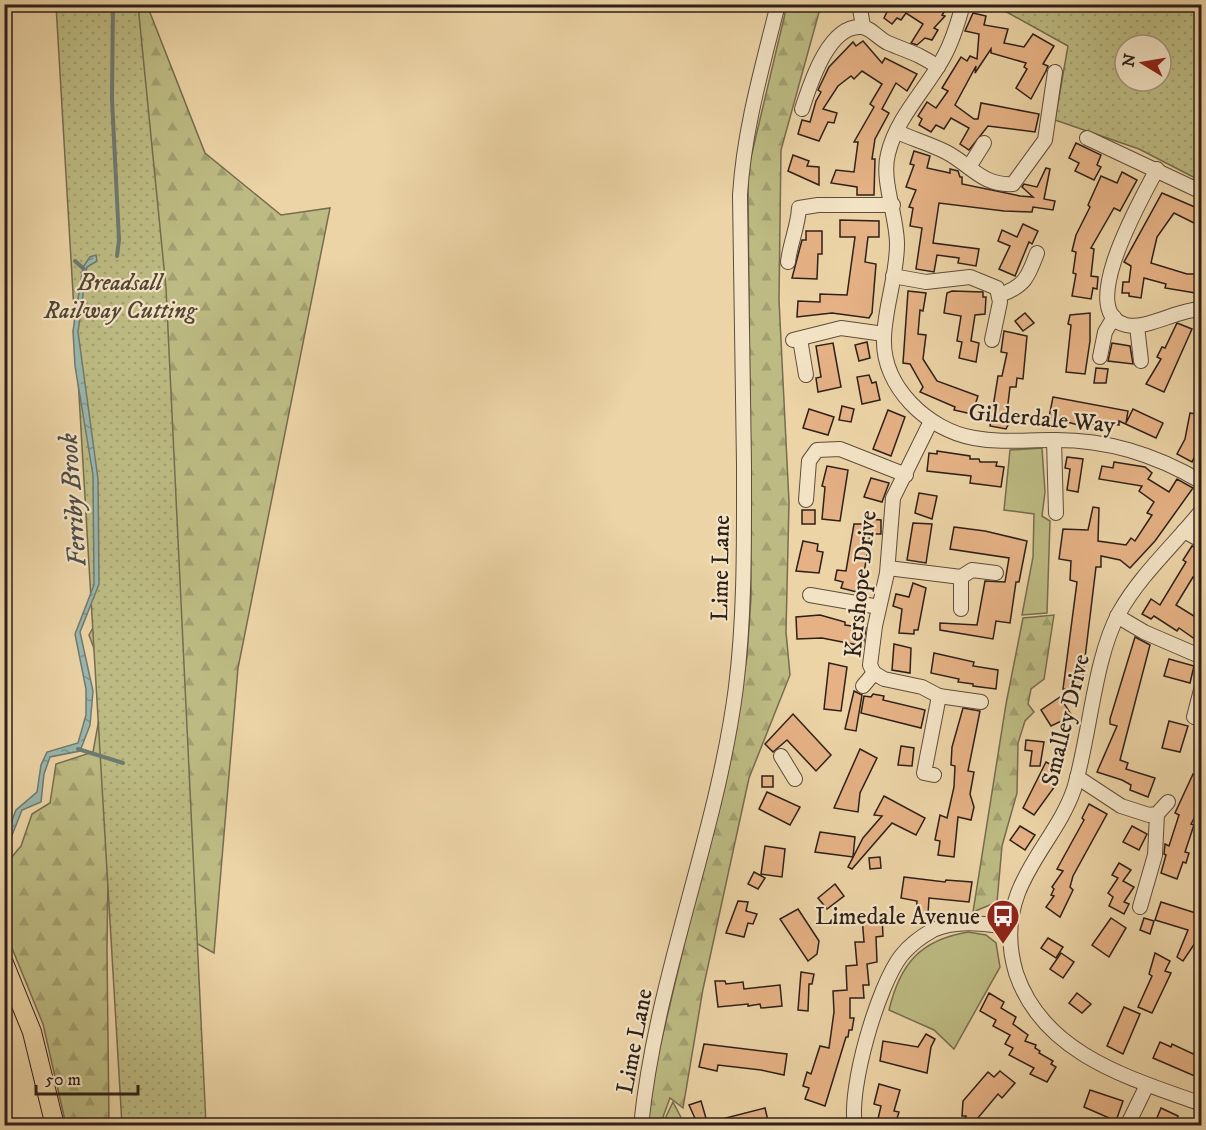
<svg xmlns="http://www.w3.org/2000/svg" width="1206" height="1130" font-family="'IM FELL DW Pica',serif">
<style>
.grass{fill:#bdbb83;stroke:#766d4e;stroke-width:1.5}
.forest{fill:url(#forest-firs);stroke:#766d4e;stroke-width:1.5}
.park{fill:url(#park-dots);stroke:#766d4e;stroke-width:1.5;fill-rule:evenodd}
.water{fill:url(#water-ripples);stroke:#6f7a72;stroke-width:1.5}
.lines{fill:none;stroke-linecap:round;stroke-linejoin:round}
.stream{stroke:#6f7a72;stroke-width:4}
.building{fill:#e6b285;stroke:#2e1f19;stroke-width:1.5}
.minor-casing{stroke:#5e4c3c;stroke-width:16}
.major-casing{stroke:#2e1f19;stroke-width:20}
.minor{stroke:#f3e3c5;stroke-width:14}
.major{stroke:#ecd4a6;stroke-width:18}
.labels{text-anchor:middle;stroke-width:4.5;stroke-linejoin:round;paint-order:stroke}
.park-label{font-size:24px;font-style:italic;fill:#524634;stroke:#f3e3c5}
.street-label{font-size:24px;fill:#2e1f19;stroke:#f3e3c5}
.poi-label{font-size:24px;fill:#2e1f19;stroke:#f3e3c5;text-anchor:end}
.water-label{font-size:26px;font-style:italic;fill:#4e4d46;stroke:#f3e3c5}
</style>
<defs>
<pattern id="forest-firs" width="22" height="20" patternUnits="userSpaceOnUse" patternTransform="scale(1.5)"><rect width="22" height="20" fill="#bdbb83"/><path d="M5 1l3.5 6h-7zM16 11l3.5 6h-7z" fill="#a3a071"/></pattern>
<pattern id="park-dots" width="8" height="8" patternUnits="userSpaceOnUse" patternTransform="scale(1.5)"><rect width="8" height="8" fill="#bdbb83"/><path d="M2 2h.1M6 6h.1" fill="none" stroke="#a3a071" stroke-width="1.8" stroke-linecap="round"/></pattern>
<pattern id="water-ripples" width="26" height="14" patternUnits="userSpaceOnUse" patternTransform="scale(1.5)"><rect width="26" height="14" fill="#9ab7ae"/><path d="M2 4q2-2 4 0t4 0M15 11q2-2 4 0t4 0" fill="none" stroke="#7e948d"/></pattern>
</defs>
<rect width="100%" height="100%" fill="#ecd4a6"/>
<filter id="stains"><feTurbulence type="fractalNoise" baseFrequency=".00333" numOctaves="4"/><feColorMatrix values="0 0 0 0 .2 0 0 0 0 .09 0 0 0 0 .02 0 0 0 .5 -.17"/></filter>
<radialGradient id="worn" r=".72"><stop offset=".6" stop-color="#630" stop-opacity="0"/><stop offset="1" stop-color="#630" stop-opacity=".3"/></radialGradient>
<g class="grass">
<polygon points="1042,448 1045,492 1042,516 1050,521 1047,613 1022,615 1033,557 1034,514 1004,510 1010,450"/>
<path d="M968,932L986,935L996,943L1000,967L954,1049L934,1030L889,1010C900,964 920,940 968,932Z"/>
<polygon points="673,1102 685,1125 662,1125"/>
</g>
<g class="forest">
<polygon points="88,5 147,5 205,153 281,215 330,208 238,668 214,953 194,942 109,797 107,950 109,1125 66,1125 43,1024 5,931 5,865 21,846 32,814 50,803 56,764 93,752 99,719 101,667 89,635 109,598"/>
<polygon points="787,5 821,5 781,150 779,300 789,502 786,632 790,675 749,778 703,989 683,1108 670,1098 660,1125 647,1126 652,1080 730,752 747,657 751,597 748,170"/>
<polygon points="1054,615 1044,679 1031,689 1028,704 1034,712 1025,721 1018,743 1017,793 1002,846 997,902 973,912 1006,704 1023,618"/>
</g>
<g class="park">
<polygon points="56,5 138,5 166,288 206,1125 122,1125"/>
<path d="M994,5H1201V181L1139,149L1055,120L1068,46ZM1125,45H1161V81H1125Z"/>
</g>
<polygon class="water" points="96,255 97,261 87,267 86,272 78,332 98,479 99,584 80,632 93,691 90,725 80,751 50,757 44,774 41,802 22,810 5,853 5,838 16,810 37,792 41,765 47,752 78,743 86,715 86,689 75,634 94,585 93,475 75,366 73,331 83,267 90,257"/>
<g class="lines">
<g class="stream">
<polyline points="113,4 112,99 119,240 117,256"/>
<polyline points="75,261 84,269"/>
<polyline points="78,749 123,763"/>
</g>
</g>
<g class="building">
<polygon points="891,4 932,4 944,12 942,15 945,16 934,28 938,30 932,40 925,38 917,45 911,43 923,24 906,13 901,20 897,18 892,24 884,18"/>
<polygon points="973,13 986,16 984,25 1008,29 1004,43 1024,47 1033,34 1054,46 1043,64 1048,66 1046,71 1031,99 1016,88 1027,69 1024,67 1026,63 991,53 991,49 975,73 976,66 955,105 974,119 978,119 981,103 1039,114 1035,132 988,126 969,150 960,144 969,128 951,118 944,129 936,125 931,132 919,125 922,119 918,116 927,102 936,108 948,91 942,88 961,57 967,61 970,56 977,59 979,34 965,31"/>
<polygon points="863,41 882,63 885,58 917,74 907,91 896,83 882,109 889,113 875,139 872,159 875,159 874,195 857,195 857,187 831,183 836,170 854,172 858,142 854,142 874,107 870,104 882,84 862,71 854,79 851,76 838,86 823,109 837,113 834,123 828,122 819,141 798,134 802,120 810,122 816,101 821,92 818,90 829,67 853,42 856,46"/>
<polygon points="1076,143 1101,155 1097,165 1101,167 1094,180 1075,171 1079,163 1069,158"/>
<polygon points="914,151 930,156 927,168 950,173 950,169 958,171 960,177 962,177 962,184 1020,196 1033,197 1022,187 1024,184 1037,187 1046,168 1050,169 1044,199 1055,201 1053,210 1033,207 1032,212 1004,211 939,203 933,243 979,249 976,266 958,263 959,258 937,255 934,272 916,269 922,228 910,226 913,208 909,207 916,190 906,187 914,165 910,164"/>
<polygon points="793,155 809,161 807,166 819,167 819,185 788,171"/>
<polygon points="1122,172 1137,180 1120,211 1114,208 1091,248 1094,249 1091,276 1098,277 1097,289 1093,288 1091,299 1072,296 1076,274 1073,273 1076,252 1072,251 1076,235 1090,207 1088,205 1101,176 1117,183"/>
<polygon points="1162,193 1202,210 1202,227 1174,213 1157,237 1151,263 1187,274 1202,274 1202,294 1165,288 1166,284 1144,278 1141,298 1129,296 1129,293 1122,293 1123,282 1129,282 1131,266 1124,262"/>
<polygon points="840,220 879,221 879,237 868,237 865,262 876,264 872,313 869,318 832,313 797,317 798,301 820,302 820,294 847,295 855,237 840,237"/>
<polygon points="1023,224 1038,231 1032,244 1029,242 1015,276 999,269 1010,246 998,241 1002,230 1017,237"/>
<polygon points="806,231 822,231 822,254 818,254 817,279 792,278 802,240 806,240"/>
<polygon points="908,291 926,293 923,311 920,310 918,334 926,335 923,359 937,381 978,396 972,414 954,410 955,407 920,392 923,387 910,364 903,363"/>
<polygon points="952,291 983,292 983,297 986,297 985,314 975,315 971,341 979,343 976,362 959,358 962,342 957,341 961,316 944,313 947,293"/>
<polygon points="1025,313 1034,323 1023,331 1015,321"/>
<polygon points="1090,313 1090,341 1085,374 1066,372 1071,325 1068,324 1070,315"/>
<polygon points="1177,323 1192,329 1164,392 1146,384 1161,359 1157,357 1162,347 1165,348"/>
<polygon points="1004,331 1027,336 1023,379 1017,378 1016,387 1010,387 1007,412 1010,412 1009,423 1006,429 990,426 998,376 1002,376 1007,353 1001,352"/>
<polygon points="867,342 870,358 859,361 855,345"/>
<polygon points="833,343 841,387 818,392 816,378 821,377 816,346"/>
<polygon points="1112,343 1130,346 1133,364 1108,361"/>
<polygon points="1096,368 1108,369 1106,383 1094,383"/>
<polygon points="869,375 872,383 876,382 880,400 862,404 857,377"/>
<polygon points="1053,397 1128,411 1126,423 1133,409 1163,423 1156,438 1119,421 1119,425 1114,424 1113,427 1083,423 1082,426 1049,417"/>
<polygon points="842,406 854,409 851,422 839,420"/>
<polygon points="809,409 834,417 828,435 803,428"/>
<polygon points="888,410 905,417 891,456 873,449"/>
<polygon points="1190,413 1202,415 1202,451 1198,450 1192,462 1177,454 1185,439"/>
<polygon points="937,451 970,456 970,459 979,459 980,462 997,462 996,466 1004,467 1001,487 970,483 971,476 927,471 929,453 937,454"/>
<polygon points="1067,457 1083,459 1078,492 1067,490 1070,469 1065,468"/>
<polygon points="1114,462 1145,467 1152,473 1148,479 1169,492 1177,479 1193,488 1155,541 1130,568 1120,560 1101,556 1101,567 1096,567 1081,691 1063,689 1077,582 1070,580 1071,561 1059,559 1063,529 1088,530 1093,507 1099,508 1098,541 1126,545 1131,538 1135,541 1152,515 1147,513 1154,502 1139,491 1142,486 1099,479 1102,466 1113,468"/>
<polygon points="827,466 848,470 840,521 822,519 825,487 822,486"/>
<polygon points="871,478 889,483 882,502 864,497"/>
<polygon points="919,493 937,496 932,519 915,513"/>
<rect x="802" y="510" width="13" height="14"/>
<polygon points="870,519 881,520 881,534 870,534 861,593 841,588 843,582 835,580 837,570 846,571 854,524 870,524"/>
<polygon points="913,523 932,524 926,563 907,560"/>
<polygon points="954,527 985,531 1027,541 1019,582 1016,582 1010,623 996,621 993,639 940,630 940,623 977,625 985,581 1005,582 1009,558 950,549"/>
<polygon points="803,541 818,544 817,551 823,552 819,573 796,571"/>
<polygon points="1192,546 1202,550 1202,581 1193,577 1176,605 1202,621 1202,644 1179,628 1177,631 1154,616 1151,619 1142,614 1151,599 1160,605 1186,562 1183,560"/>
<polygon points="913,583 926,588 918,630 914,630 914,634 899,633 902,609 893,606 896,594 909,597"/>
<polygon points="820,615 845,622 845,625 866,628 863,646 822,638 797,639 796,617"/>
<polygon points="1135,637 1150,645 1120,760 1128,763 1126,769 1155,778 1148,797 1130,790 1131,785 1122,780 1097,772 1117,726 1110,724 1110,719"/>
<polygon points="894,644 911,648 910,673 892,670"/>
<polygon points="934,653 974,662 973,666 998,670 996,689 973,686 973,684 958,682 959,679 931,673"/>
<polygon points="1169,659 1194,666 1190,683 1164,676"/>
<polygon points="829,663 847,667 841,711 824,709"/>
<polygon points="854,691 862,695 856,731 845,729"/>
<polygon points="873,694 884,696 883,700 925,710 921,728 861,713 864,696 871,697"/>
<polygon points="1060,697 1072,716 1051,726 1041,710"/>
<polygon points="963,708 980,711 968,771 974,772 970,794 974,807 971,820 958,817 954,857 938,855 940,841 935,840 940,815 947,818 954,787 955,766 951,765 952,747"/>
<polygon points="793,714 831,755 816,771 787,740 773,752 765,744"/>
<polygon points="1169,721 1188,726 1180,752 1162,748"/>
<polygon points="1026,740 1044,742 1040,766 1030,766 1032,751 1025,750"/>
<polygon points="901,746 914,748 912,766 898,765"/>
<polygon points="860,749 877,758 860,793 858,812 834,808"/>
<polygon points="1046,762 1057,768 1050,783 1055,786 1034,815 1023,808"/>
<polygon points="1193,774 1202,780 1202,804 1191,824 1194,825 1185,852 1189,853 1186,863 1183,862 1177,879 1161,873 1166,855 1164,854 1165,844 1169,846 1179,815 1175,813"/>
<rect x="762" y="776" width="11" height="11"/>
<polygon points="767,792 800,807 790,825 759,809"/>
<polygon points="884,796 925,818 916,835 892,823 852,869 848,867 863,838 882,816 874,815"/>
<polygon points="1089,804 1107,814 1073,876 1070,887 1073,890 1060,917 1046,907 1054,896 1051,895 1054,889 1052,887 1063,871 1057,869 1084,820 1082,818"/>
<polygon points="1020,826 1035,835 1025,850 1010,840"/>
<polygon points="1132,826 1147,834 1139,850 1123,842"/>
<polygon points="820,832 855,837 853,857 815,852"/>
<polygon points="765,846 785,849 782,877 761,874"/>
<polygon points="880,857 881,868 870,869 869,858"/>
<polygon points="1119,863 1131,870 1123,881 1134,887 1124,902 1129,904 1124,914 1109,906 1113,897 1108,893 1118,878 1112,875"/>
<polygon points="754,872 765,878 758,889 748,884"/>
<polygon points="904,877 945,882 946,880 972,882 969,902 929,898 928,914 916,913 917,901 901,898"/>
<polygon points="835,884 844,896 827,909 818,898"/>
<polygon points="738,901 748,902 746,911 757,914 753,924 748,923 744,937 726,933"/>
<polygon points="1161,902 1202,915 1199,927 1202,928 1202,947 1195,943 1183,961 1177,957 1188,930 1155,920"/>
<polygon points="798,909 819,941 817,954 808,961 780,919"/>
<polygon points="882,916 883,936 876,937 877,962 867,964 869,985 863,985 864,998 850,998 850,1018 854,1018 852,1030 849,1030 848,1037 846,1037 825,1106 805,1099 809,1088 803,1086 807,1072 811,1074 820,1046 829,1048 834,1012 833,991 847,990 846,966 857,965 855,942 864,942 862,917"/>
<polygon points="1111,918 1126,928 1109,957 1092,945"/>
<polygon points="1144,918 1154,921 1150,934 1140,930"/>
<polygon points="1048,938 1063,947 1056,958 1041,948"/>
<polygon points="1061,953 1074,962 1063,978 1050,969"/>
<polygon points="1155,953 1170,961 1165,971 1171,973 1152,1013 1138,1007 1152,976 1149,974"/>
<polygon points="801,972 814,974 812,984 809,984 808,1011 798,1010"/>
<polygon points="715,981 725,981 726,984 743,982 744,989 780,985 782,1006 761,1008 760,1004 748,1006 748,1004 718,1007"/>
<polygon points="989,993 1004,1002 1001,1008 1016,1017 1013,1024 1028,1035 1025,1041 1036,1045 1035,1048 1040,1051 1039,1053 1053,1061 1051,1064 1056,1067 1047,1082 1030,1074 1034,1068 1009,1055 1013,1048 1005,1044 1010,1035 993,1026 996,1020 980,1011"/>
<polygon points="1077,993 1091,1004 1082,1013 1069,1003"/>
<polygon points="1124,1007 1140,1014 1123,1054 1107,1046"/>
<polygon points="926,1034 935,1039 931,1047 927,1073 880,1061 883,1041 918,1047"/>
<polygon points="1160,1042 1171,1047 1172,1044 1202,1058 1202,1075 1198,1074 1197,1077 1153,1058"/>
<polygon points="704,1044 787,1054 784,1075 761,1070 718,1065 717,1071 699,1067"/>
<polygon points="1000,1071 1015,1083 1002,1098 998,1094 972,1125 965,1125 966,1116 962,1116 963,1101 988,1072 994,1077"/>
<polygon points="879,1084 900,1090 894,1111 899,1112 895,1125 877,1123 881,1106 874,1104"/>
<polygon points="1090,1090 1123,1101 1116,1121 1084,1107"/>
<polygon points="701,1101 708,1125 698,1125 689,1105"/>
<polygon points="765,1108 769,1125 715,1125 714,1121"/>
<polygon points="1161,1108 1178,1116 1175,1125 1154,1125"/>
</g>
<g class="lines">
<g class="minor-casing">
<g id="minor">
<path d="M963,4C958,23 952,43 942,60C925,90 896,119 888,154C881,180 897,216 897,244C897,276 885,306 884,338C882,387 928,430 974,438C1000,443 1024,440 1051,440C1106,439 1154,454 1202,482"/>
<polyline points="860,9 863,26"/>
<path d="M802,109C810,85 828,25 861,27C870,27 879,39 888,43C909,52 918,53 938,67"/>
<path d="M897,132C913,139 930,144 946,152C971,165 982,186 1013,184L1045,140L1055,72"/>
<polyline points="1087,138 1202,192"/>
<polyline points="969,167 984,143"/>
<path d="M1157,169C1145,193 1074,313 1126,325C1147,330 1178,309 1202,309"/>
<path d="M788,262C790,243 798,227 799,208L818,205H893"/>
<polyline points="893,276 926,282 970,277 997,288 1000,302 992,340"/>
<path d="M1000,295C1025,286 1028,277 1037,253"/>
<polyline points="1137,326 1141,361"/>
<polyline points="800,339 806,375"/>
<polyline points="793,340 841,328 884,334"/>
<polyline points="1100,357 1105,332 1114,317"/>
<polyline points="931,421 893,498 887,573 875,626 870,665 874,673 884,679 922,687 939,696 924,773 934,775"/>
<polyline points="1054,440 1056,513"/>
<polyline points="806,500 809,461 817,450 840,449 906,475"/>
<path d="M1202,510C1175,544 1140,575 1119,613C1094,659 1090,736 1074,789C1061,827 1032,856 1018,893C1008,919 1008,946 1016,973C1043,1054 1129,1078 1202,1104"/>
<polyline points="1184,531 1202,541"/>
<polyline points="888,568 961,577"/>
<polyline points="961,577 972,570 996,573"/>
<polyline points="810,595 879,607"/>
<polyline points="961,609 961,577"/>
<polyline points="1117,616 1144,632 1202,657"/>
<polyline points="863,686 874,673"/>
<polyline points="939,696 981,702"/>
<polyline points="1194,717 1202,686"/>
<polyline points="781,756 795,779"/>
<polyline points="1077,777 1121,806 1149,815 1157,814 1168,802"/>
<polyline points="1140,907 1155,855 1157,814"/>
<path d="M641,1126C656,976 717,835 736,687C745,613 744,539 744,465C743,375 741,285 740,195C744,130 762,68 778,4"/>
<path d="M855,1126C848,1088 878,986 901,956C909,946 922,936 933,930C957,919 986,924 1010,927"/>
<polyline points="1127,1126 1147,1085"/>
</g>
</g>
<g class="major-casing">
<polyline id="major" points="4,963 32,1032 55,1126"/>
</g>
<use href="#minor" class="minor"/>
<use href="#major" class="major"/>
</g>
<defs>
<g id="bus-pin" transform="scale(1.725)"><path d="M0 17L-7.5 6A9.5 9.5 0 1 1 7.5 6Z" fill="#8f2418" stroke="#f3e3c5"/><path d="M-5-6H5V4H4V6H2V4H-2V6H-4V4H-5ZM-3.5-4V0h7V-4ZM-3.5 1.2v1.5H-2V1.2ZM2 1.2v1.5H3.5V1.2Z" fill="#fff"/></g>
</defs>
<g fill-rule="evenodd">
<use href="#bus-pin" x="1003" y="916"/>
</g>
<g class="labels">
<g class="park-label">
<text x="120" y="290">Breadsall<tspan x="120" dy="28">Railway Cutting</tspan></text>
</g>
<g class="street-label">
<text transform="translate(1042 418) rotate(5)" y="8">Gilderdale Way</text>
<text transform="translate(720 568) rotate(-89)" y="8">Lime Lane</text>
<text transform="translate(860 584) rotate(-84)" y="8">Kershope Drive</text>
<text transform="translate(1065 720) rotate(-76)" y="8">Smalley Drive</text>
<text transform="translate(634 1041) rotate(-79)" y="8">Lime Lane</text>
</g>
<g class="poi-label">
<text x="980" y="924">Limedale Avenue</text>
</g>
<g class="water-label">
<text transform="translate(72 500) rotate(-94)" y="9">Ferriby Brook</text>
</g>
</g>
<rect width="1206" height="1130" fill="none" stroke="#ecd4a6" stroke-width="24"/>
<rect x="6" y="6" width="1194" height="1118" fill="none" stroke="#2e1f19" stroke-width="3"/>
<rect x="12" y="12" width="1182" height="1106" fill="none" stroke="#2e1f19" stroke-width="1.5"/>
<g transform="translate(1143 63) rotate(281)"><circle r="28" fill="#f3e3c5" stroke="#a49580" stroke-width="1.5"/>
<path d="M0-4.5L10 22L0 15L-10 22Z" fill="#8f2418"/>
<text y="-9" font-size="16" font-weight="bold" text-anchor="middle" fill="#2e1f19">N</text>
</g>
<path d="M36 1085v9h102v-9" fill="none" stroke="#2e1f19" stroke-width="3"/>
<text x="45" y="1085" font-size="18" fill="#2e1f19" stroke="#f3e3c5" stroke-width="4.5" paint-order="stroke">50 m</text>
<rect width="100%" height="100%" filter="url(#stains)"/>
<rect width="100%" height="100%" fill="url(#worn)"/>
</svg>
